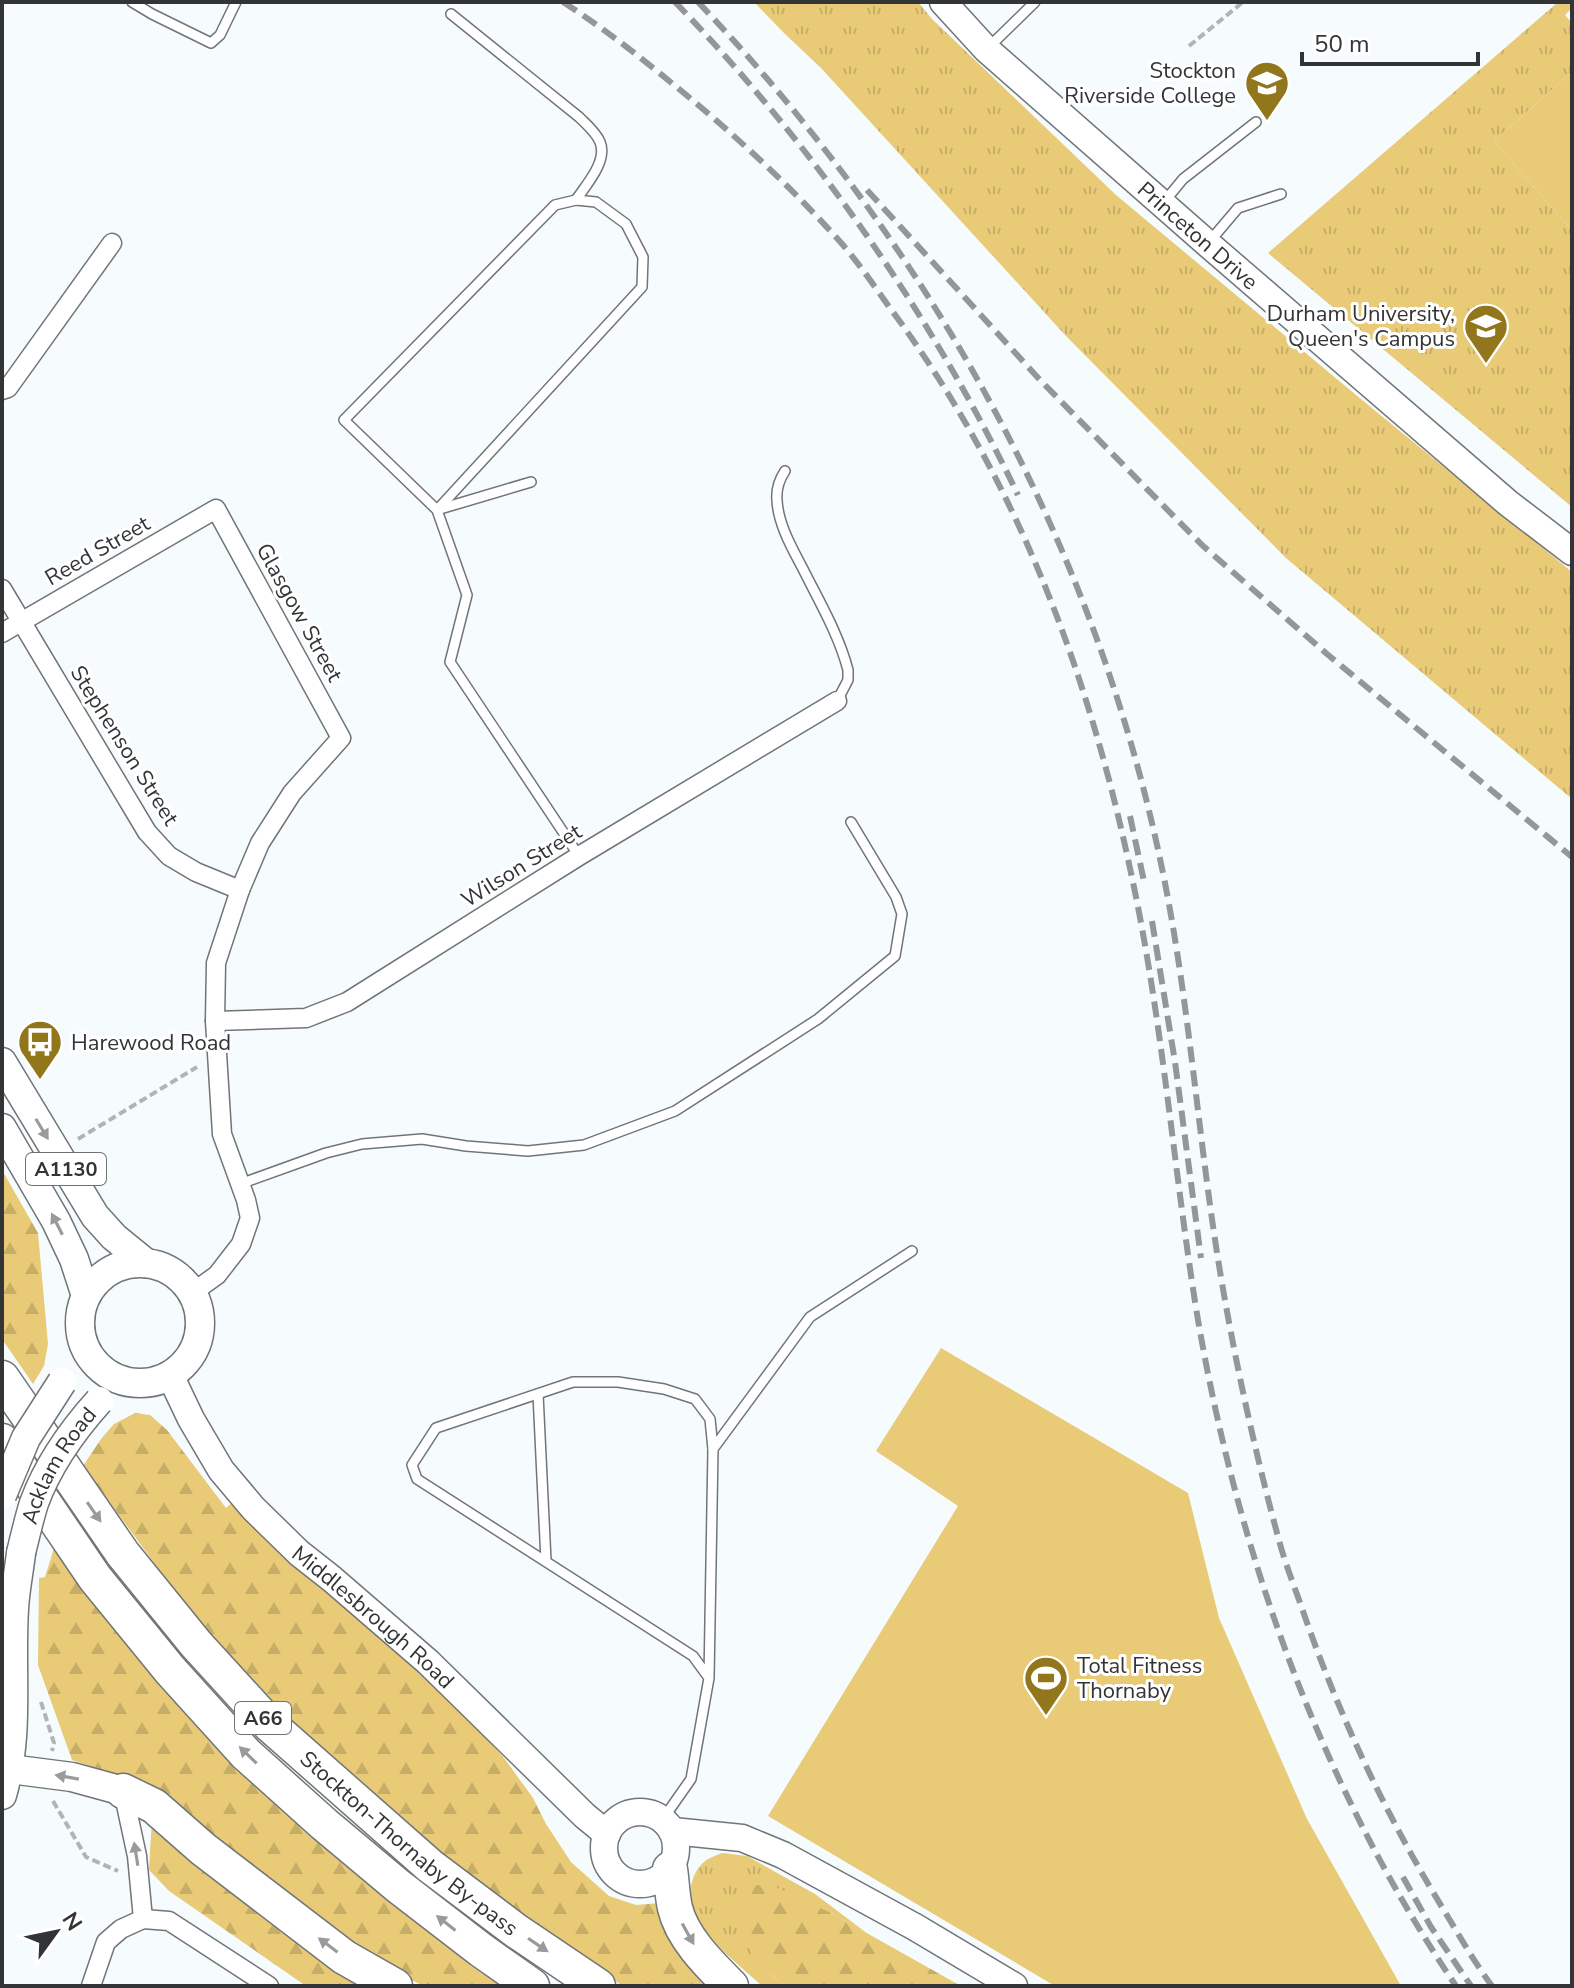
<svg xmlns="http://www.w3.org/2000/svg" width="1574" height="1988" font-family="'Nunito Sans',sans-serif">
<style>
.grass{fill:url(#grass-tufts)}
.forest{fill:url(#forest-firs)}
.garden{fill:#e8ca77}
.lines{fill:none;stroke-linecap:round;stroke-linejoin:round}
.lane-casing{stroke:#717578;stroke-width:12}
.street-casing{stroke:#717578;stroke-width:21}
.secondary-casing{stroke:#717578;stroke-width:29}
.primary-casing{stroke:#717578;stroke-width:31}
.highway-casing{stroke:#717578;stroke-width:37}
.path{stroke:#b1b4b7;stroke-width:4;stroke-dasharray:8 4;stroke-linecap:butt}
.lane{stroke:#fff;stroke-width:9}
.street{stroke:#fff;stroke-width:18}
.secondary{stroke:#fff;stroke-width:26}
.primary{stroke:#fff;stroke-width:28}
.highway{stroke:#fff;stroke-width:34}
.rail{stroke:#949799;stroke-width:6;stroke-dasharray:16 8;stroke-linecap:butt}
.primary-bridge-casing{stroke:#717578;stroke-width:31;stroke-linecap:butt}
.primary-bridge{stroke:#fff;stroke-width:28}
.oneway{fill:#999a9a}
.labels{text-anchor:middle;stroke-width:6;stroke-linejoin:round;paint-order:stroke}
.shield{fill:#fff;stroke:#707172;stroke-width:2}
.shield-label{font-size:20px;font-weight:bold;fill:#333436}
.poi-label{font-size:22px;fill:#333436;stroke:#fff;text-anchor:end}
.street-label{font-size:22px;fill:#333436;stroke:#fff}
</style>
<defs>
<pattern id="grass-tufts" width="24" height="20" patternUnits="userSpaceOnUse" patternTransform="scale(2)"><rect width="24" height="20" fill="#e8ca77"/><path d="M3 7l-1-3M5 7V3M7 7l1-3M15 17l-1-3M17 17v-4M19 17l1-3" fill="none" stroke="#c7ae68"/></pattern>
<pattern id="forest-firs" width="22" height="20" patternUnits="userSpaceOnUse" patternTransform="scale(2)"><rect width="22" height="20" fill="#e8ca77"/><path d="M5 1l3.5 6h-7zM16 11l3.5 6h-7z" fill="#c7ae68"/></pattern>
</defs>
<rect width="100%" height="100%" fill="#f6fbfe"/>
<g class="grass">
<polygon points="754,2 918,2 932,19 1116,195 1356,395 1572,572 1572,799 1286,558 1066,336 821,68 784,33"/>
<polygon points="1558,2 1572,2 1572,8 1565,15 1572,23 1572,72 1494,141 1572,231 1572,507 1268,253"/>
<path d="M722,1853L747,1856L815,1894L868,1934L831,1913L750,1919L767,1971L784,1986H762C746,1971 704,1937 695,1919C686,1901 689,1874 705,1861C709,1858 717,1855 722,1853Z"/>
</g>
<g class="forest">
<polygon points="2,1170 38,1233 48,1344 44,1366 33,1384 2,1339"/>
<polygon points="135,1413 150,1415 167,1430 226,1508 234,1501 378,1631 461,1710 504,1758 533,1798 546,1824 571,1862 609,1896 636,1905 660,1903 724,1986 623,1986 540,1932 494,1900 290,1723 233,1662 179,1597 83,1466 101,1439 114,1424"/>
<polygon points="54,1548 161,1681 505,1986 423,1986 390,1968 303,1910 132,1780 72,1760 38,1665 39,1578 45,1577"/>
<polygon points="152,1818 374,1986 306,1986 169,1891 149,1870"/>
<polygon points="756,1885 773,1886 831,1913 961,1986 784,1986 767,1971 740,1937 750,1919 745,1905"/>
</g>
<g class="garden">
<polygon points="1572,72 1572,231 1494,141"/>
<polygon points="941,1348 1188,1493 1219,1618 1307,1819 1401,1986 1055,1986 768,1816 958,1506 876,1451"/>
</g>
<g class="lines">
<g class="lane-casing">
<g id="lane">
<polyline points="132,2 152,14 211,43 220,35 236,2"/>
<path d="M451,14L579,117C586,124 596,132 600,142C608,161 586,185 576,200"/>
<polyline points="989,47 1035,2"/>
<polyline points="1164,202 1183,179 1256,122"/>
<polyline points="1210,241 1238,208 1281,194"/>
<path d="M785,471C779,480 776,489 777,500C778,524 792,548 803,569C819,601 839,635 848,670V680L837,701"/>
<polyline points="440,509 531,482"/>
<polyline points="437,510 642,287 643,257 626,224 596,202 576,200 555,205 344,420 437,510 467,595 450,662 579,856"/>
<polyline points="240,1184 326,1153 362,1144 422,1139 466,1146 528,1151 584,1145 675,1111 818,1019 895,956 902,914 896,897 851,822"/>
<polyline points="538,1394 546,1561"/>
<polyline points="713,1449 810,1317 912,1251"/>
<polyline points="663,1819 691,1779 709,1678 693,1656 417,1479 412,1465 436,1428 573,1382 618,1382 664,1389 695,1399 710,1419 713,1449 709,1678"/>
</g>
</g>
<g class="street-casing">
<g id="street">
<polyline points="2,390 8,388 112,243"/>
<polyline points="2,589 147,832 169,856 196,872 240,890"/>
<polyline points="2,633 216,509 341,738 292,793 260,843 240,890 216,963 215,1021 222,1134 246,1200 250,1218 241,1244 217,1275 192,1293"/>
<polyline points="215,1021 306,1018 347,1002 579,856 837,701"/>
<polyline points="123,1791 137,1856 143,1919"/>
<polyline points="91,1986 106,1942 121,1929 143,1919 169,1921 269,1986"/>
</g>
</g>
<g class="secondary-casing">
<g id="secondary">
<path id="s1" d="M943,2L986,49L1208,244L1508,503L1572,552"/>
<path id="s2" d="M170,1375L191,1419L221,1470L253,1508L299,1553L332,1579L428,1662L585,1816L607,1834"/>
<circle cx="640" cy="1848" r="36"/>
<polyline points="673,1831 742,1838 783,1855 915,1927 1014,1986"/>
</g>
</g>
<g class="primary-casing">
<g id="primary">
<polyline points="2,1062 95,1216 114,1237 146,1263"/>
<polyline points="2,1128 56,1221 74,1259 86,1296"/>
<circle cx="140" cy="1323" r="60"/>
<polyline points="10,1769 72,1777 123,1791"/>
<path d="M2,1795C20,1734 10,1671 14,1609C15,1590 19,1571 21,1553"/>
</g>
</g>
<g class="highway-casing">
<g id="highway">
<path id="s3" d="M2,1378L123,1554L196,1644L270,1725L430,1866L515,1930L598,1986"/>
<polyline points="2,1441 95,1578 170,1670 246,1754 324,1824 398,1886 481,1950 532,1986"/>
<polyline points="123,1791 154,1806 203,1849 344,1957 395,1986"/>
<path d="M670,1869C672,1882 672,1895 675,1908C682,1938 710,1965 731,1986"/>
</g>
</g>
<g class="path">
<polyline points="1189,46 1243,2"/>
<polyline points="78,1139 197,1067"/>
<polyline points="41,1702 54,1743 52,1751"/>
<polyline points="53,1801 86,1857 118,1871"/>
</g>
<use href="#lane" class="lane"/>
<use href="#street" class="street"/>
<use href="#secondary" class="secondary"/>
<use href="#primary" class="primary"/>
<use href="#highway" class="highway"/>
<g class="rail">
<path d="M563,2C611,33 654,68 697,104C749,148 798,194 843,245C860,265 875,287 890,308C1015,476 1088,669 1131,873C1162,1016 1173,1163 1196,1308C1236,1549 1319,1783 1456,1986"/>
<path d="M675,2C814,146 932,315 1018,495"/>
<path d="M698,2C929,245 1098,548 1164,878C1191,1013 1199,1152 1223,1289C1238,1375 1257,1460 1280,1544C1287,1569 1297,1593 1305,1617C1341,1720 1388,1819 1445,1912C1460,1937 1475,1963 1492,1986"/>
<polyline points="867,190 1040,380 1202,545 1327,654 1572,857"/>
<polyline points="1130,816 1145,886"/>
<polyline points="1152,921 1175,1062 1201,1258"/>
<polyline points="1403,1877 1431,1927 1471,1986"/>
</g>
<g class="primary-bridge-casing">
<g id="primary-bridge">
<polyline points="2,1495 26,1438 62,1382"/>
<path id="s4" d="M21,1553C25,1536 29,1519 34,1503C48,1465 72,1431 99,1401"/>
</g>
</g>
<use href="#primary-bridge" class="primary-bridge"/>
</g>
<defs><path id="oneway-solid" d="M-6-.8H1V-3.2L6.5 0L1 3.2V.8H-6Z" transform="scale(2)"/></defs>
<g class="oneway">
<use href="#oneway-solid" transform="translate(42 1129) rotate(59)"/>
<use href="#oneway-solid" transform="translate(57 1224) rotate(-117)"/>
<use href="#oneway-solid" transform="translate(94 1512) rotate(55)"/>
<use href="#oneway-solid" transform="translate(248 1755) rotate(-136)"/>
<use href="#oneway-solid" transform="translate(67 1777) rotate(-170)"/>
<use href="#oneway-solid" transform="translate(136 1854) rotate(-99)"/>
<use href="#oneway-solid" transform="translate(446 1923) rotate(-142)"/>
<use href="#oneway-solid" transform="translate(688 1934) rotate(61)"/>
<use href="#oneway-solid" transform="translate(328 1945) rotate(-143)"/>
<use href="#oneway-solid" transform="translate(538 1945) rotate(34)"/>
</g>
<defs>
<g id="university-pin" transform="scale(2.3)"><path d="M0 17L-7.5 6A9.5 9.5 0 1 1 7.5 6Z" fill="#92761c" stroke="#fff"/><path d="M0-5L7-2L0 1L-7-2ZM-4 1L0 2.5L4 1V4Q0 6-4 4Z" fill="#fff"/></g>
<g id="bus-pin" transform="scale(2.3)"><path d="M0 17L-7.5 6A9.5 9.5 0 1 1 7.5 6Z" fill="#92761c" stroke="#fff"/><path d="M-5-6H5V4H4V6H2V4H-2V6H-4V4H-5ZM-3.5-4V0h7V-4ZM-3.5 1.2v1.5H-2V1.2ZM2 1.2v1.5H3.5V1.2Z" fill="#fff"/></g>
<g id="stadium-pin" transform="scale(2.3)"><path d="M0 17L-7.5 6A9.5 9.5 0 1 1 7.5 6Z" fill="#92761c" stroke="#fff"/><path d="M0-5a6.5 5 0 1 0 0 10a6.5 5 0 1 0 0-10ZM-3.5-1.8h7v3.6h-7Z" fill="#fff"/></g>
</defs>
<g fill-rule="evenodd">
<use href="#university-pin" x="1267" y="83"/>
<use href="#university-pin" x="1486" y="326"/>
<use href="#bus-pin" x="40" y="1042"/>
<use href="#stadium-pin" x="1046" y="1678"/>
</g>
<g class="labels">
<g class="shield">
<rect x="26" y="1153" width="80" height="32" rx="6"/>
<rect x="235" y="1702" width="56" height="32" rx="6"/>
</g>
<g class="shield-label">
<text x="66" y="1176">A1130</text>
<text x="263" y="1725">A66</text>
</g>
<g class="poi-label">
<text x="1236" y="78">Stockton<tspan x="1236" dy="25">Riverside College</tspan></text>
<text x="1455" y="321">Durham University,<tspan x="1455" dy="25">Queen's Campus</tspan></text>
<text x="71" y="1050" text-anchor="start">Harewood Road</text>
<text x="1077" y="1673" text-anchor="start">Total Fitness<tspan x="1077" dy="25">Thornaby</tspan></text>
</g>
<g class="street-label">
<text dy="8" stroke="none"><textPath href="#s1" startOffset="346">Princeton Drive</textPath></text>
<text transform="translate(97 550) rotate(-30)" y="8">Reed Street</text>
<text transform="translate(300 612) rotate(61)" y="8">Glasgow Street</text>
<text transform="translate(125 745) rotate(58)" y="8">Stephenson Street</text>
<text transform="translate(521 865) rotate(-32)" y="8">Wilson Street</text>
<text dy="8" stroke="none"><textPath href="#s4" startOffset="96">Acklam Road</textPath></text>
<text dy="8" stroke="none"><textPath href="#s2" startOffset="320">Middlesbrough Road</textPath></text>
<text dy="8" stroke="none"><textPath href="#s3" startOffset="622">Stockton-Thornaby By-pass</textPath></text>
</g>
</g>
<rect width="1574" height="1988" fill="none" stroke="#333436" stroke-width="8"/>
<g transform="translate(56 1932) rotate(57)" stroke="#ffffff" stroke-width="6" paint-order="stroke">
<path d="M0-6L14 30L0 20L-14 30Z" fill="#333436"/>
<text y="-12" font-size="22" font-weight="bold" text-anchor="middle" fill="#333436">N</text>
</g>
<path d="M1302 52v12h176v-12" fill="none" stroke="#333436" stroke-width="4"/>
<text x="1314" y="52" font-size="24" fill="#333436" stroke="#ffffff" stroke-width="6" paint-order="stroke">50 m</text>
</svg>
